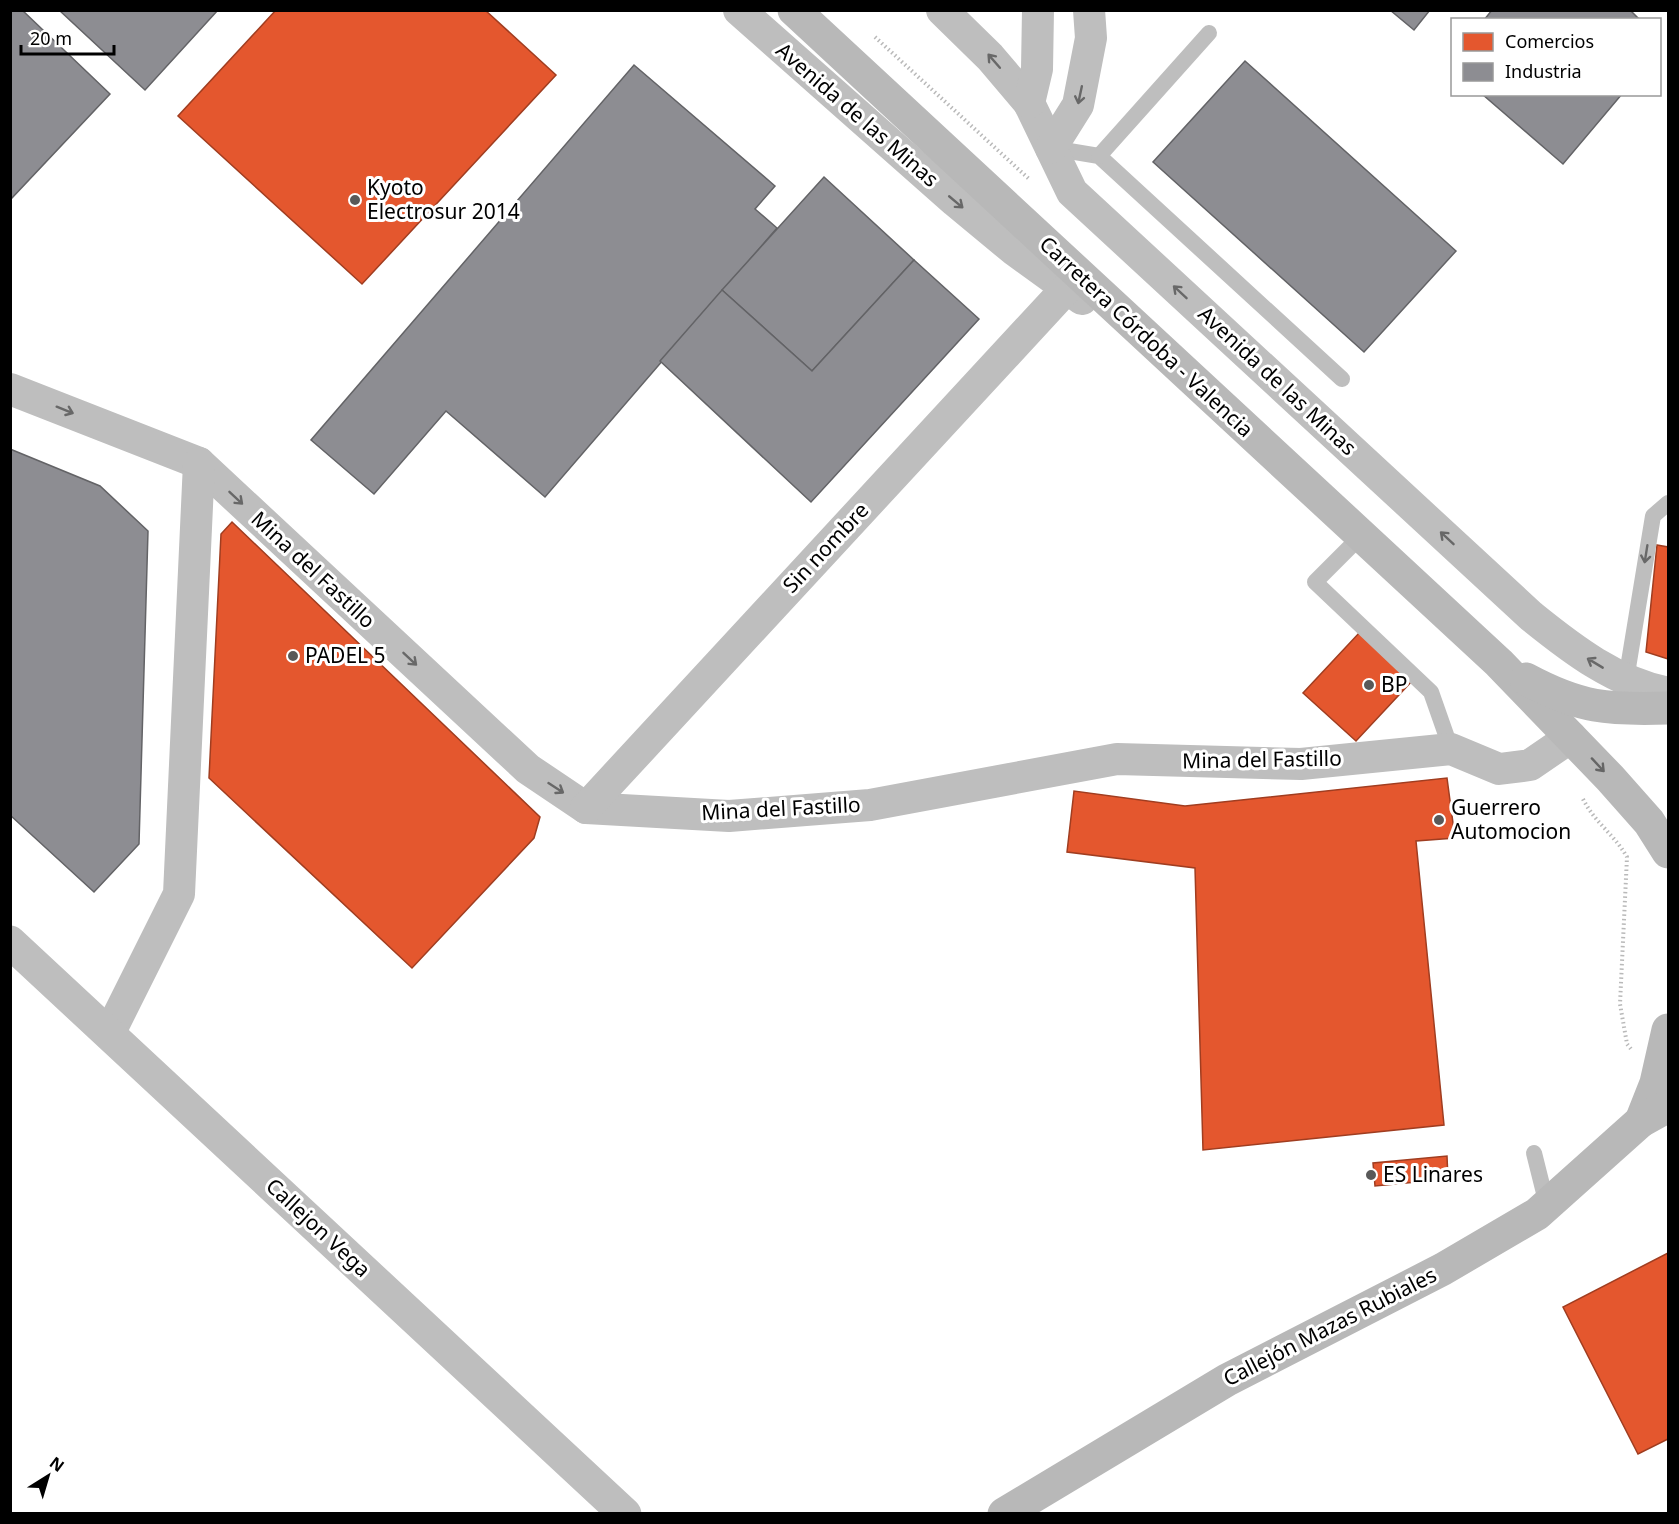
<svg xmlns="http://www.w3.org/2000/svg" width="1679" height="1524" font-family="'Noto Sans',sans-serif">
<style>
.shops{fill:#e4572e;stroke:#a03d20;stroke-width:1.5}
.industry{fill:#8d8d92;stroke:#636366;stroke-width:1.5}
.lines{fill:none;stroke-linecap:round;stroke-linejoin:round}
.path{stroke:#b9b9b9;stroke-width:4;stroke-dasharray:1.5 3;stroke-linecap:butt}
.service{stroke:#bebebe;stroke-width:16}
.minor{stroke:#bebebe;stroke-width:32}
.tertiary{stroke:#bebebe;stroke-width:33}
.secondary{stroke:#b8b8b8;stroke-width:33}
.oneway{stroke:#686868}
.oneway2{stroke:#656565}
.poi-dot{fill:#595959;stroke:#fff;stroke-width:2}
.labels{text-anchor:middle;stroke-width:6;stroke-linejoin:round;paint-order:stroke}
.street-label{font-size:21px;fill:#000;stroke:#fff}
.poi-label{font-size:21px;fill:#000;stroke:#fff;text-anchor:start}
</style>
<rect width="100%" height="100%" fill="#fff"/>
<g class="shops">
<polygon points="276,10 485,10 556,75 362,284 178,116"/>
<polygon points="232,522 540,817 534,838 412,968 209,778 221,534"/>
<polygon points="1657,545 1668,547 1668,659 1646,652"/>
<polygon points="1360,632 1412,681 1356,741 1303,693"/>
<polygon points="1447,778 1455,838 1416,841 1444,1125 1203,1150 1195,868 1067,852 1074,791 1185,806"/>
<polygon points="1447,1156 1448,1179 1375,1186 1373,1163"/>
<polygon points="1668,1253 1668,1439 1638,1454 1563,1307"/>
</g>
<g class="industry">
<polygon points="10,10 22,10 110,94 10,200"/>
<polygon points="59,10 218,10 145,90"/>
<polygon points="1390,10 1430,10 1414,30"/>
<polygon points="1492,10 1630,10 1640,20 1484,20"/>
<polygon points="1245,61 1456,251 1364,352 1153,162"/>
<polygon points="634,65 775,186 755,209 777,228 545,497 446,411 374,494 311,440"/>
<polygon points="1482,94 1622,94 1563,164"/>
<polygon points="824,177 914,260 812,371 722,290"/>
<polygon points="914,260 979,319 811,502 660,361 722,290 812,371"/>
<polygon points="10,449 100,486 148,531 139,844 94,892 10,815"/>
</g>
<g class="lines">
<g class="path">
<polyline points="875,37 1029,179"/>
<path d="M1583,799C1595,823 1614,834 1627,857L1620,1004L1627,1044L1631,1049"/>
</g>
<g class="service">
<polyline points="1051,148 1099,156 1342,379"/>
<polyline points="1099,156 1209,33"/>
<polyline points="1361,536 1315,582 1431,692 1451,749"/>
<polyline points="1626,680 1653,516 1668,503"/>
<polyline points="1534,1153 1547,1205"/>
</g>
<g class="minor">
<polyline points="739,10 955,201 1013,249 1082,299"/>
<path d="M942,10L990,57L1029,103L1072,192L1531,616C1573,650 1615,682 1668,693"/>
<polyline points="1029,103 1037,69 1038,10"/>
<polyline points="1051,148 1078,105 1091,38 1089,10"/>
<polyline points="10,389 199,463 528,769 586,808 729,816 870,805 1117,759 1301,764 1451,749 1499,769 1530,765 1571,737"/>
<polyline points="586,808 1066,289"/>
<polyline points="109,1034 179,894 199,463"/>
</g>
<polyline class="tertiary" points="10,942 625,1514"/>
<g class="secondary">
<polyline points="794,10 1499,663 1610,778 1649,822 1668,852"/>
<path d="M1526,679C1580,708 1608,710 1668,708"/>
<polyline points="1641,1121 1656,1083 1668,1030"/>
<polyline points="1004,1514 1227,1380 1443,1269 1537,1214 1641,1121 1668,1106"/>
</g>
</g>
<defs><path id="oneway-shaft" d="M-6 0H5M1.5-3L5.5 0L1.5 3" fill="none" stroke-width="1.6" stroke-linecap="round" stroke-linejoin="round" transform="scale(1.5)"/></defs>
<g class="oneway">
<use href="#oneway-shaft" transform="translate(994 61) rotate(-131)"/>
<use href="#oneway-shaft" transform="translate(1080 95) rotate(102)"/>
<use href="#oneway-shaft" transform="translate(956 202) rotate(40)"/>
<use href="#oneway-shaft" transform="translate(1180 292) rotate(-137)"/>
<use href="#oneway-shaft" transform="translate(65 410) rotate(22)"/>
<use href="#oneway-shaft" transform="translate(236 498) rotate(43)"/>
<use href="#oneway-shaft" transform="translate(1447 538) rotate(-137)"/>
<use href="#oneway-shaft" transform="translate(1646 554) rotate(99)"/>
<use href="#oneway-shaft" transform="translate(410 659) rotate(43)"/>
<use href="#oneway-shaft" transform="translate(1595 663) rotate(-149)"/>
<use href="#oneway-shaft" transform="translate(556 788) rotate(33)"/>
</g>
<use class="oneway2" href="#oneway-shaft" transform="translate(1598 765) rotate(47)"/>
<g class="poi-dot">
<circle cx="355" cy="200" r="6"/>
<circle cx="293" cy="656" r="6"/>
<circle cx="1369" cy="685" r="6"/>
<circle cx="1439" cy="820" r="6"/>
<circle cx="1371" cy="1175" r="6"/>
</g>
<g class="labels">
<g class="street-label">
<text transform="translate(857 115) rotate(41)" y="7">Avenida de las Minas</text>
<text transform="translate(1146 337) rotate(43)" y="7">Carretera Córdoba - Valencia</text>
<text transform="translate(1277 381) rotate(43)" y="7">Avenida de las Minas</text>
<text transform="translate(826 548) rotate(-47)" y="7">Sin nombre</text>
<text transform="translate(313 570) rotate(43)" y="7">Mina del Fastillo</text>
<text transform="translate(1262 760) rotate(-1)" y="7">Mina del Fastillo</text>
<text transform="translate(781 809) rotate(-3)" y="7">Mina del Fastillo</text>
<text transform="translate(318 1228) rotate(43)" y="7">Callejon Vega</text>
<text transform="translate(1330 1327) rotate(-27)" y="7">Callejón Mazas Rubiales</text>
</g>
<g class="poi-label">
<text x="367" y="195">Kyoto<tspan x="367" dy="24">Electrosur 2014</tspan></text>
<text x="305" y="663">PADEL 5</text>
<text x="1381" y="692">BP</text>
<text x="1451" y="815">Guerrero<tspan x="1451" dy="24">Automocion</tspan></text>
<text x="1383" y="1182">ES Linares</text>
</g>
</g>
<rect width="1679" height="1524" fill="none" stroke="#000000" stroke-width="24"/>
<rect x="1451" y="18" width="210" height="78" fill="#ffffff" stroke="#999999" stroke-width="1.5"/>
<rect x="1463" y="33" width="30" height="18" fill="#e4572e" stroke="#999999" stroke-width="1.5"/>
<text x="1505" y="48" font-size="18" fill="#000000">Comercios</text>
<rect x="1463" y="63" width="30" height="18" fill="#8d8d92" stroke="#999999" stroke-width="1.5"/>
<text x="1505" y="78" font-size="18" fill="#000000">Industria</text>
<g transform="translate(48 1476) rotate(37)" stroke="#ffffff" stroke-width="4.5" paint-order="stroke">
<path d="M0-4.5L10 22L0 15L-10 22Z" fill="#000000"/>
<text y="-9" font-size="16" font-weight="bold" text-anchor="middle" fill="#000000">N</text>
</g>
<path d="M21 45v9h93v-9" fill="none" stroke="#000000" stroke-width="3"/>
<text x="30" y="45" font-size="18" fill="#000000" stroke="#ffffff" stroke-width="4.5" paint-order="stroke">20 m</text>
</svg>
